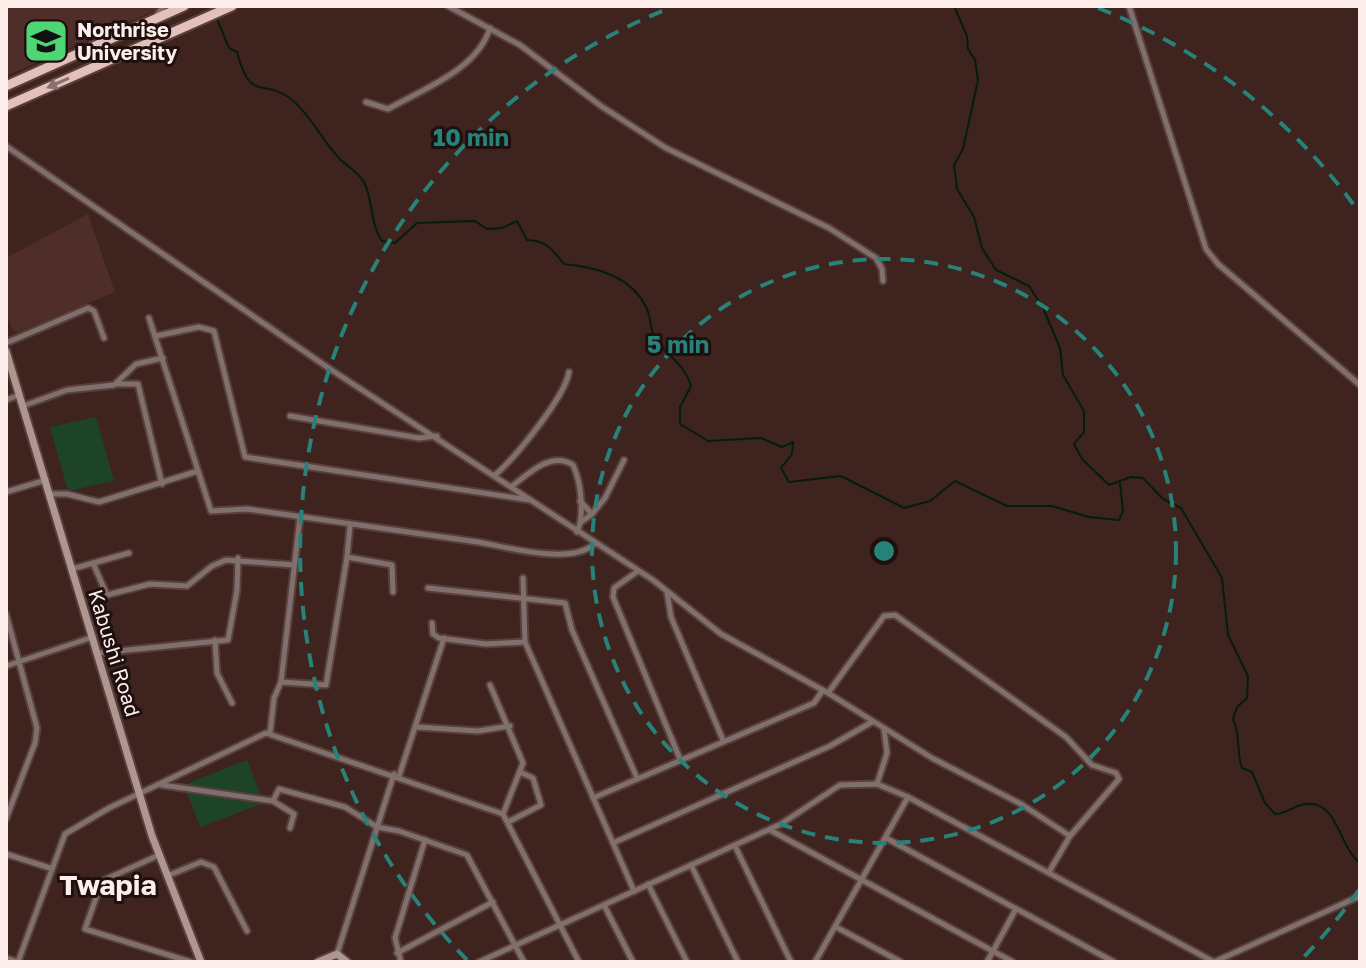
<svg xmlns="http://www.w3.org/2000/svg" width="1366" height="968" font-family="'Golos Text',sans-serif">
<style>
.built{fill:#4f2d28}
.green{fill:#1e4427}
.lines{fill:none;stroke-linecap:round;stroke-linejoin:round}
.stream{stroke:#041e0b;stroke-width:2}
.minor-casing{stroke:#5a3f3b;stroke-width:9}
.secondary-casing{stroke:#5a3f3b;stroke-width:11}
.trunk-casing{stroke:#5a3f3b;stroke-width:13}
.minor{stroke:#7f6f6d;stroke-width:5}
.secondary{stroke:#ae9691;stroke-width:7}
.trunk{stroke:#e4c0ba;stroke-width:9}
.oneway{fill:#8a716d}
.ring{fill:none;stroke:#27827a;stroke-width:4;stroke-dasharray:14 10}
.labels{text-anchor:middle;stroke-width:6;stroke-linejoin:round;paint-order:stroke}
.poi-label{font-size:20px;font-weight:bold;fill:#feeeeb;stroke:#1d100e;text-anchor:start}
.street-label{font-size:20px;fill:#feeeeb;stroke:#1d100e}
.district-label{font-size:28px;font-weight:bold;fill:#feeeeb;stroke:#1d100e}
.centre{fill:#27827a;stroke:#1d100e;stroke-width:4}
.ring-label{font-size:24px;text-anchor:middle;font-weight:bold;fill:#27827a;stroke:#1d100e;stroke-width:6;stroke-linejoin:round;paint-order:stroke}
</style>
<rect width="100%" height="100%" fill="#3f231e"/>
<g class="built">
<polygon points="6,6 165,6 6,76"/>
<polygon points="88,214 115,292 18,332 12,330 6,312 6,258"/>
</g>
<g class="green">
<polygon points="96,417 114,481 68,491 50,427"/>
<polygon points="247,760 264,803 200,827 184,785"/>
</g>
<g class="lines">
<g class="stream">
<path d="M954,6L967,36L968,49L975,60L978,80L963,149L954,165L957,189L974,217L982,248L996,270L1029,286L1043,308L1060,348L1063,375L1084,411V432L1074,444L1082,459L1109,485L1131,477L1143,478L1163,499L1181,508L1222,578L1228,635L1248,676L1247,698L1237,707L1233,719C1241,736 1236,751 1242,768L1252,772L1265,803L1275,814C1287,814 1294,805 1306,804C1338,800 1339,848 1360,863"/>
<path d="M217,19L229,48L237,52C251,105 263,76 292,100C310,114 322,140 338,157C345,165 355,170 361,178C373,192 369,223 382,241L395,243L417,223L475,221L487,229L502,228L517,221L527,240C546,240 553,250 564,264C596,267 632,276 647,309C651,318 650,329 655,338C669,359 683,361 691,386L680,407V424L708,441L761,438L782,447L793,442L792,454L781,468L789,482L841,476L904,508L930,501L955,481L1007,506H1052L1089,517L1119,520L1123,511L1120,483"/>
</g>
<g class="minor-casing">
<g id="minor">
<polyline points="448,6 520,45 601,106 666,148 829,228 876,258 882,269 883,281"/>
<polyline points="1129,6 1206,249 1218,264 1360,385"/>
<polyline points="157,15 164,6"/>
<path d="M366,102L388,109C423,89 477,70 490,28"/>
<polyline points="6,146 330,369 653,580 721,634 828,693 932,758 1021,804 1070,836"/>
<path d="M149,318L211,511L247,509L478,542C506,547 569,565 593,545"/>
<polyline points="156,336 199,327 214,331 245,457 530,500"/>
<polyline points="6,343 88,308 94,311 104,338"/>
<polyline points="118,384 138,384 162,484"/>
<polyline points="6,400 19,395"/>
<polyline points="23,406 67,390 114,385 136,364 163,358"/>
<polyline points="290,416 419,438 437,436"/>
<path d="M495,475C515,458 565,397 569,372"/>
<path d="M511,487C529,473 551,451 573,465C581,482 585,515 577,532"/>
<polyline points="6,492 46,480"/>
<polyline points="51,494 67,494 99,502 198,471"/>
<polyline points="580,501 592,514 581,522"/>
<polyline points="592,514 605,498 624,460"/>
<polyline points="347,556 350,526"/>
<polyline points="93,563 107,595 150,584 187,586 212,566 226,560 294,565"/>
<polyline points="72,569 129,553"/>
<polyline points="638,571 614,588 613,597 680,759"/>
<polyline points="523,578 525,642 634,891"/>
<polyline points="428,588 565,603 572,630 637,778"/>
<polyline points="667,592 671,617 723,740"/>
<polyline points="6,614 37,728 35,743 6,819"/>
<polyline points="432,623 433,634 439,638 486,644 525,642"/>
<polyline points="215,640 217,673 232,703"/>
<polyline points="98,653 228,640 237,590 238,558"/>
<polyline points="6,666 93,637"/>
<polyline points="281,682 326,685 347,557 392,565 393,592"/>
<polyline points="490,685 523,763 503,814"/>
<polyline points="828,693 884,616 895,615 1066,737 1092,765 1116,773 1119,779 1070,836 1049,872"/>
<polyline points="417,727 478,731 510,726"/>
<polyline points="270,733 274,698 281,682 300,517"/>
<polyline points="399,776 444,638"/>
<polyline points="877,784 887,753 884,729"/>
<polyline points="162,785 273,801 294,814 290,828"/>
<polyline points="593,798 814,703 823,690"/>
<polyline points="273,801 279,789 345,807 377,827 399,831 467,855 524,962"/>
<polyline points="510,821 541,805 533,778 522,773"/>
<polyline points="770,830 1013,962"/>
<polyline points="886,838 1114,962"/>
<polyline points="613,843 830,746 872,722"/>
<polyline points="735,846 791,962"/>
<polyline points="6,854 50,868"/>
<polyline points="159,855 102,881 85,929 191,962"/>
<polyline points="691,865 738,962"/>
<polyline points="167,876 201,862 214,867 247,931"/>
<polyline points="648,884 687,962"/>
<polyline points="605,907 633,962"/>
<polyline points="836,927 901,962"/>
<polyline points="397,953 493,902"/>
<polyline points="337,954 394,774"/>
<polyline points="6,958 18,962"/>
<polyline points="18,962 65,834 109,808 266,733 503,814 579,962"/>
<polyline points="401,962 395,938 425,840"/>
<polyline points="479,962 781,824 840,785 877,784 908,797 1214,962"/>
<polyline points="815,962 908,797"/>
<polyline points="987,962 1016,909"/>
<polyline points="1214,962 1360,896"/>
</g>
</g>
<g class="secondary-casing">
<g id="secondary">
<polyline points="6,351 152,836 201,962"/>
<polyline points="318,962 337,954 347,962"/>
</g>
</g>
<g class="trunk-casing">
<g id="trunk">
<polyline points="6,86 184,6"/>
<polyline points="6,106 232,6"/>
</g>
</g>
<use href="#minor" class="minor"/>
<use href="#secondary" class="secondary"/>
<use href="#trunk" class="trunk"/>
</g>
<defs><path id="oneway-solid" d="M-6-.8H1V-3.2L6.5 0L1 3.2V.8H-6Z" transform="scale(2)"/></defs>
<use class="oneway" href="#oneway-solid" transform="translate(58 83) rotate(156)"/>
<g class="ring">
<circle cx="884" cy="551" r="292"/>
<path d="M1359 890A584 584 0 0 1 1301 960M467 960A584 584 0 0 1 670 8M1098 8A584 584 0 0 1 1359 212"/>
</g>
<defs>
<g id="university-square" transform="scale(2.3)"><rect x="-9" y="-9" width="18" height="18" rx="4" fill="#4ed675" stroke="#1d100e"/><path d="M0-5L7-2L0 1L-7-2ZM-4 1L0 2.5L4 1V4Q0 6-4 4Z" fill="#111"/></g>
</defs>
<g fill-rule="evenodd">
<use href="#university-square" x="46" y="41"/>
</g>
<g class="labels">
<g class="poi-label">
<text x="77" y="37">Northrise<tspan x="77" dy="23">University</tspan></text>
</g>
<g class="street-label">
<text transform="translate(114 653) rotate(73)" y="7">Kabushi Road</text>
</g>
<g class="district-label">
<text x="108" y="895">Twapia</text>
</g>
</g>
<circle cx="884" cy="551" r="12" class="centre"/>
<g class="ring-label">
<text x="471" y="146">10 min</text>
<text x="678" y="353">5 min</text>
</g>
<rect width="1366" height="968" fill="none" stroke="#feeeeb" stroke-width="16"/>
</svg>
